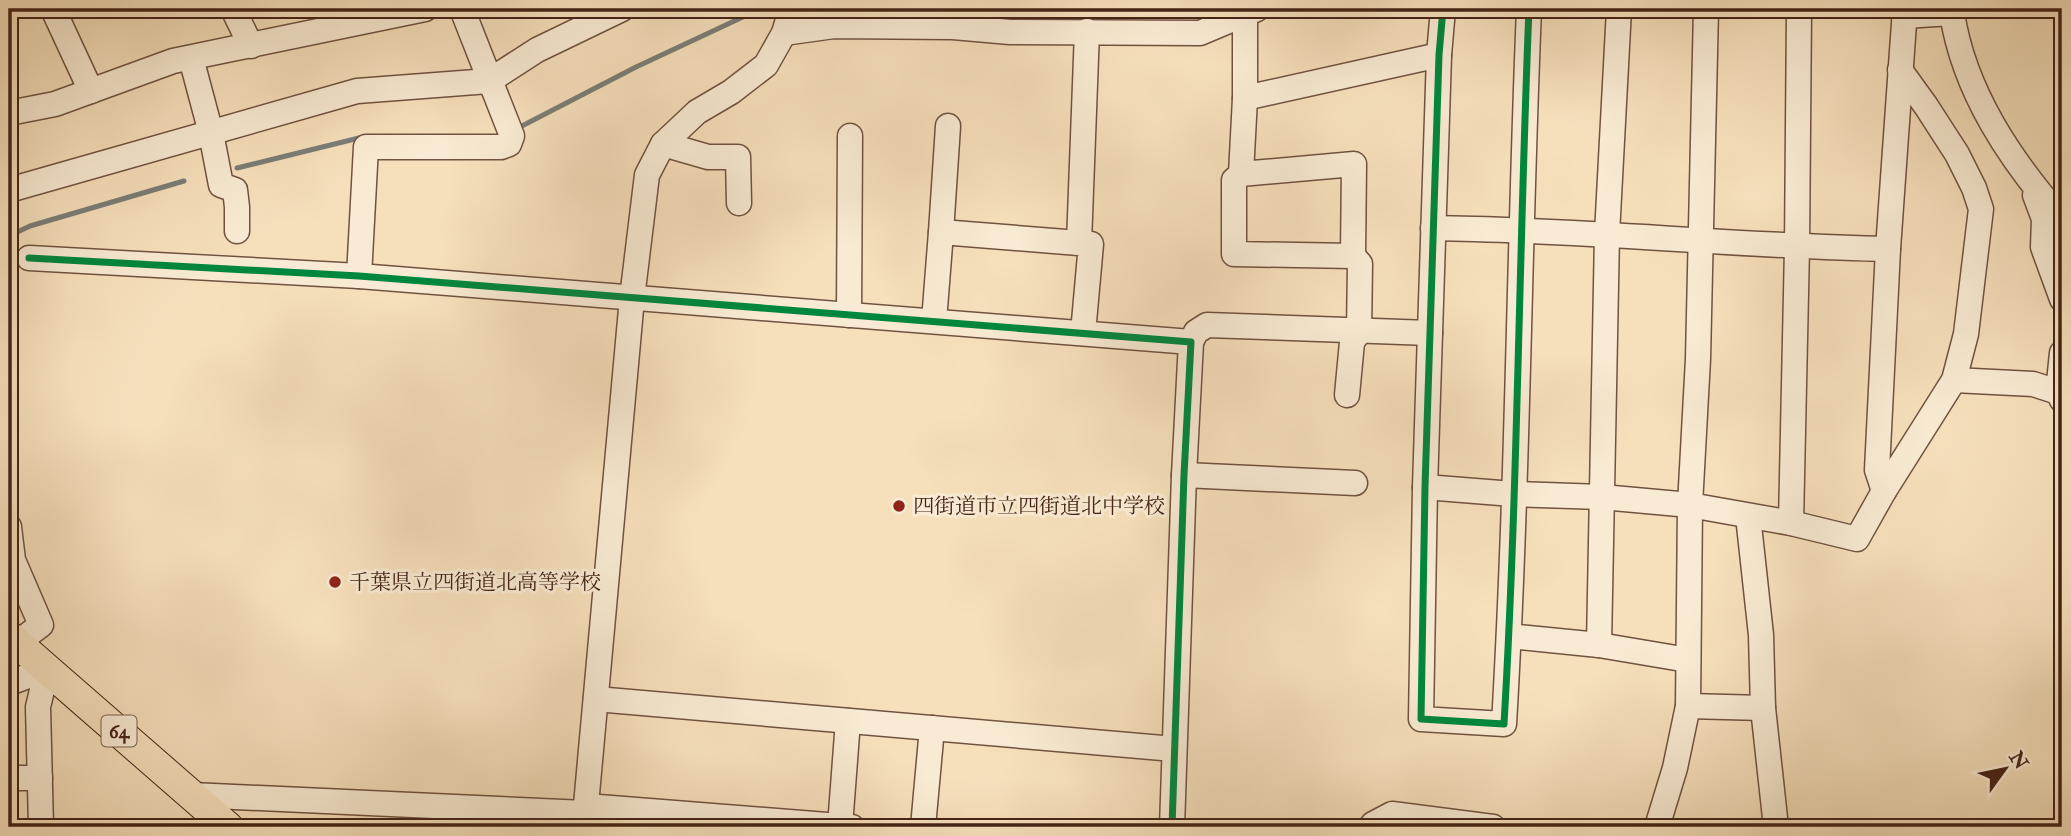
<svg xmlns="http://www.w3.org/2000/svg" width="2071" height="836" font-family="'IM FELL Double Pica','Noto Serif JP',serif">
<style>
.lines{fill:none;stroke-linecap:round;stroke-linejoin:round}
.stream{stroke:#7b7e78;stroke-width:5}
.minor-casing{stroke:#705240;stroke-width:27}
.major-casing{stroke:#442317;stroke-width:32}
.minor{stroke:#f9ebd3;stroke-width:24}
.major{stroke:#f6e0bc;stroke-width:30}
.cycleway-casing{stroke:#f9ebd3;stroke-width:11}
.cycleway{stroke:#00873e;stroke-width:7}
.poi-dot{fill:#8f2418;stroke:#f9ebd3;stroke-width:2.5}
.labels{text-anchor:middle;stroke-width:6;stroke-linejoin:round;paint-order:stroke}
.shield{fill:#f9ebd3;stroke:#7a5f4f;stroke-width:2}
.shield-label{font-size:19px;font-weight:bold;fill:#442317}
.poi-label{font-size:21px;fill:#442317;stroke:#f9ebd3;text-anchor:start}
</style>
<rect width="100%" height="100%" fill="#f6e0bc"/>
<filter id="stains"><feTurbulence type="fractalNoise" baseFrequency=".00286" numOctaves="4"/><feColorMatrix values="0 0 0 0 .2 0 0 0 0 .09 0 0 0 0 .02 0 0 0 .5 -.17"/></filter>
<radialGradient id="worn" r=".72"><stop offset=".6" stop-color="#630" stop-opacity="0"/><stop offset="1" stop-color="#630" stop-opacity=".3"/></radialGradient>
<g class="lines">
<g class="stream">
<polyline points="518,128 636,67 760,9"/>
<polyline points="237,168 363,137"/>
<polyline points="9,236 30,226 184,181"/>
</g>
<g class="minor-casing">
<g id="minor">
<polyline points="53,9 91,91"/>
<polyline points="233,9 251,46"/>
<polyline points="1245,9 1245,98 1241,174 1234,180 1234,254 1353,256 1360,264 1359,332 1352,342 1347,395"/>
<path d="M1443,9L1439,55L1425,487L1421,719L1504,724C1518,486 1519,247 1529,9"/>
<path d="M1955,9L1952,13C1964,92 2011,161 2062,219"/>
<polyline points="1904,16 1952,13"/>
<polyline points="784,33 834,26 953,27 1010,32 1200,33 1257,9"/>
<polyline points="191,58 211,133 221,185 235,190 237,207 237,231"/>
<polyline points="1245,98 1439,55"/>
<polyline points="9,113 55,104 173,61 425,9"/>
<polyline points="663,144 708,157 738,157 739,203"/>
<polyline points="1241,174 1354,164 1353,256"/>
<polyline points="9,190 357,91 489,81 537,50 622,9"/>
<polyline points="2035,195 2044,219 2043,247 2062,299"/>
<path d="M1433,228C1585,230 1736,246 1888,249L1905,9"/>
<polyline points="941,232 948,126"/>
<polyline points="1079,243 1087,31"/>
<polyline points="29,258 359,276 1191,342 1184,475 1172,827"/>
<polyline points="359,276 366,147 501,147 509,144 512,136 462,9"/>
<polyline points="849,315 850,136"/>
<polyline points="934,321 941,232 1091,244 1083,333"/>
<polyline points="1191,342 1196,332 1207,325 1430,333"/>
<polyline points="1954,380 2033,384 2058,392 2062,400"/>
<polyline points="2058,392 2062,353"/>
<polyline points="1184,475 1355,483"/>
<polyline points="1425,487 1513,494 1602,497 1690,505 1791,523 1857,539 1884,491 1954,380 1966,334 1981,209 1974,188 1957,154 1926,106 1900,70"/>
<polyline points="1884,491 1877,470 1888,249"/>
<polyline points="1748,516 1761,635 1763,708 1776,827"/>
<polyline points="1791,523 1797,247 1799,9"/>
<polyline points="9,527 13,560 41,625 17,643"/>
<polyline points="1509,636 1599,645 1688,660"/>
<polyline points="1599,645 1607,234 1619,9"/>
<polyline points="9,683 47,669"/>
<polyline points="596,699 1174,749"/>
<polyline points="1688,706 1763,708"/>
<polyline points="9,778 40,778"/>
<polyline points="192,795 585,813"/>
<polyline points="586,806 852,827"/>
<polyline points="840,826 848,721"/>
<polyline points="41,827 38,707 47,669"/>
<polyline points="584,827 632,298 647,175 663,144 697,112 731,92 766,65 784,33 791,9"/>
<polyline points="923,827 932,728"/>
<polyline points="1373,827 1373,824 1392,814 1493,827"/>
<polyline points="1657,827 1675,768 1688,706 1690,505 1698,359 1706,9"/>
</g>
</g>
<g class="major-casing">
<polyline id="major" points="9,636 228,827"/>
</g>
<use href="#minor" class="minor"/>
<use href="#major" class="major"/>
<g class="cycleway-casing">
<g id="cycleway">
<path d="M1443,9L1439,55L1425,487L1421,719L1504,724C1518,486 1519,247 1529,9"/>
<polyline points="29,258 359,276 1191,342 1184,475 1172,827"/>
</g>
</g>
<use href="#cycleway" class="cycleway"/>
</g>
<g class="poi-dot">
<circle cx="899" cy="506" r="7"/>
<circle cx="335" cy="582" r="7"/>
</g>
<g class="labels">
<rect class="shield" x="101.5" y="715.5" width="35" height="31" rx="5"/>
<g class="shield-label">
<text x="119" y="738">64</text>
</g>
<g class="poi-label">
<text x="913" y="513">四街道市立四街道北中学校</text>
<text x="349" y="589">千葉県立四街道北高等学校</text>
</g>
</g>
<rect width="2071" height="836" fill="none" stroke="#f6e0bc" stroke-width="35"/>
<rect x="10" y="10" width="2050" height="815" fill="none" stroke="#442317" stroke-width="3.5"/>
<rect x="18" y="18" width="2036" height="801" fill="none" stroke="#442317" stroke-width="2"/>
<g transform="translate(2005 769) rotate(57)" stroke="#f9ebd3" stroke-width="5" paint-order="stroke">
<path d="M0-5L12 26L0 18L-12 26Z" fill="#442317"/>
<text y="-10" font-size="19" font-weight="bold" text-anchor="middle" fill="#442317">N</text>
</g>
<rect width="100%" height="100%" filter="url(#stains)"/>
<rect width="100%" height="100%" fill="url(#worn)"/>
</svg>
